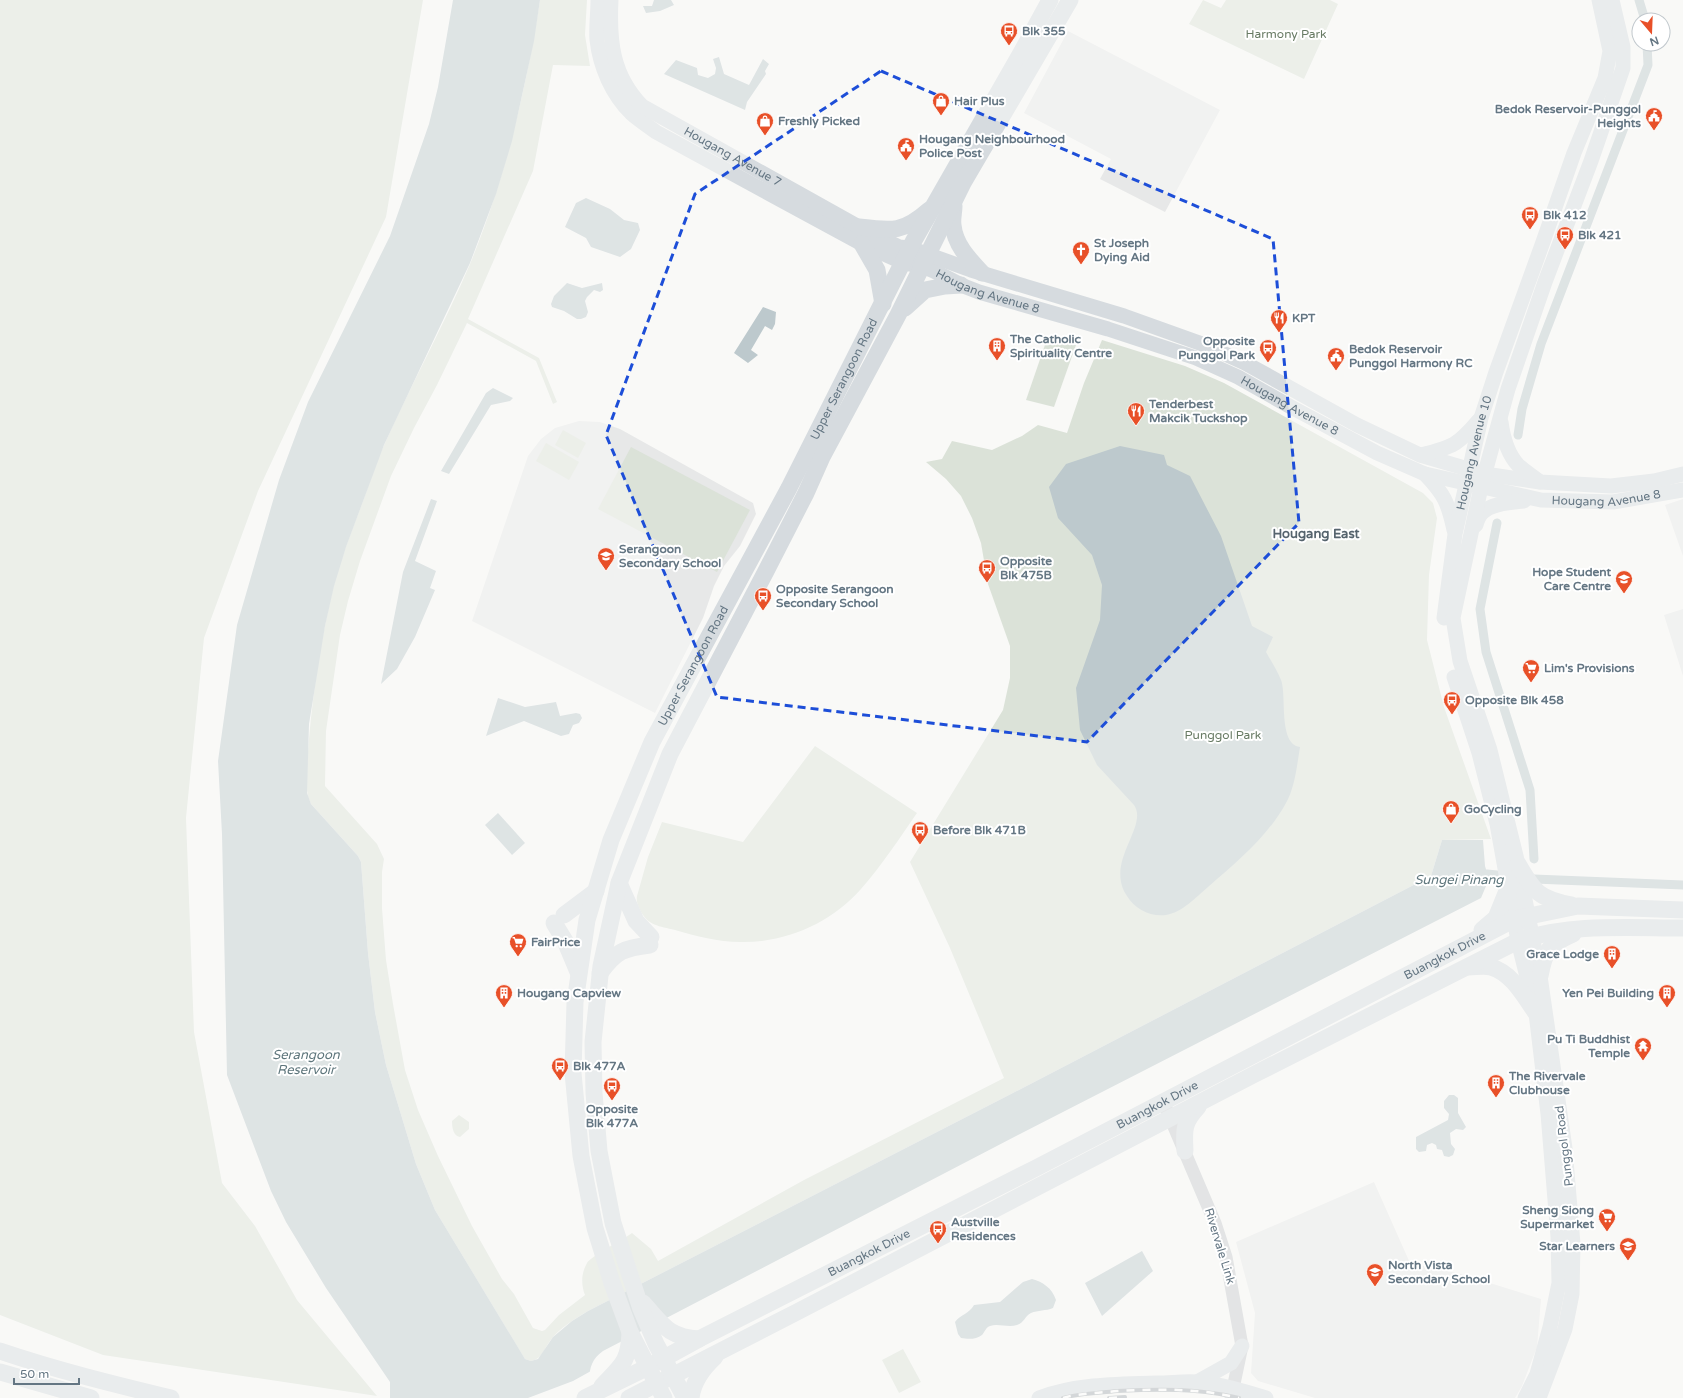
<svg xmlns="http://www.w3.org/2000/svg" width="1683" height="1398" font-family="'Varela Round',sans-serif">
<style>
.built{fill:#e7e8e8}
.green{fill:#dbe2d8}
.water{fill:#bdc9cd}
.pier{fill:#f9f9f7}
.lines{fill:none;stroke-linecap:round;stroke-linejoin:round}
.canal{stroke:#bdc9cd;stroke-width:9}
.tertiary{stroke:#c7cbce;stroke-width:13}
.secondary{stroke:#d6dbdf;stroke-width:15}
.primary{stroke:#d6dbdf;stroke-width:17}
.rail-casing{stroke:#a7aeb3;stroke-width:4}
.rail{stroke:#fff;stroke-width:2.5;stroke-dasharray:8;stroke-linecap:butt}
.marked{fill:none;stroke:#1d4ed8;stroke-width:3;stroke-dasharray:8 5;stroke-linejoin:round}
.labels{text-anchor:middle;stroke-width:4;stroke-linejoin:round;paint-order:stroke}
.poi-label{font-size:12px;font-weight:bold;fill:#647683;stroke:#fff;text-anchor:start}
.park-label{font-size:12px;fill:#677a63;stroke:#fff}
.street-label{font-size:12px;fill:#647683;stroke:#fff}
.neighbourhood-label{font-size:13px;font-weight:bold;fill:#56646e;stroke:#fff}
.water-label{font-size:13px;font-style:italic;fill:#5e767c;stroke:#fff}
</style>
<rect width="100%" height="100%" fill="#f9f9f7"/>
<g class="built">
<polygon points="1068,31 1220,110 1165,212 1100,179 1111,159 1024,113"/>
<polygon points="579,421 600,422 620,429 753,503 756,514 740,546 724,566 714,586 703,618 655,713 472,621 528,456 541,439 555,428"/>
<polygon points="1683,499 1683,556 1665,505"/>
<polygon points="1683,609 1683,676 1664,615"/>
<polygon points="1374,1182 1410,1263 1461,1274 1541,1299 1537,1347 1522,1386 1515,1398 1315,1398 1258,1381 1251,1373 1255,1313 1236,1242"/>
</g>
<g class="green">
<polygon points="0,0 423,0 386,217 258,491 204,638 186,818 194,1032 222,1183 255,1226 297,1300 377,1396 103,1355 0,1315"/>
<path d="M540,0H587L585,35L590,66L553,65L533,171L468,319L539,358L557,402L553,404L536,361L467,323L437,385L414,428L391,476L360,561L348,601L340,635L326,731L325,786L377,844L384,859L382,872V908L386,960L393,1004L405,1070L418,1110L438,1156L472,1226L502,1279L514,1294L533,1328L542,1331L545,1330L559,1315L585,1295C581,1285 581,1273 587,1263C591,1256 624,1239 632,1233L651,1249L658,1261L804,1180L1004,1078L950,948L910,862L1003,710L1010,678V646L988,584L981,543L972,518L961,496L946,479L926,462L942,459L952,441L992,450L1022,436L1038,425L1067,433L1084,383L1102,340L1185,366L1224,383L1423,493L1433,503L1437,518L1429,575L1427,640L1444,707L1491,839L1442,840L1431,876L1011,1094L588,1311C575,1319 559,1328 550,1341C544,1349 542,1359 531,1361L525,1359L523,1356L435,1210L416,1164L386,1065L375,1012L368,953L361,862L358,856L311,804L308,797L306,784C309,718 318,652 333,588C341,558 352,530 363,501C370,482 376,462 385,443C412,383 444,325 470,264C505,179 526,90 540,0Z"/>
<polygon points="1203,0 1221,8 1226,0 1330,0 1338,4 1304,79 1189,24"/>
<polygon points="1048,336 1076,345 1054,407 1026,400"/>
<polygon points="563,430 586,443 578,458 555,445"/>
<polygon points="546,443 579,462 569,480 536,461"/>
<polygon points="631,447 750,510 717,572 598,509"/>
<path d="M815,746L917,813C899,839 882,865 861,889C831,923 786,943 740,942C718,942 696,936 675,930C659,926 648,926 640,910C638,905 636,902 637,896L648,857L662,822L743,842Z"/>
<path d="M459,1115L469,1122V1129L460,1137C453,1136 452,1127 452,1121Z"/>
<polygon points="903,1349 921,1382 899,1393 882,1360"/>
</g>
<g class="water">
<path d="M453,0H540L534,41L512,141L496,194L470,263L384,445L346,547L334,586L325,626L309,724L307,793L311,804L358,856L361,862L368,953L375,1012L386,1065L416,1164L435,1210L525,1359L531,1361L538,1359L553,1337L572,1321L588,1311L1011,1094L1431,876L1442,840H1483L1485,866L1489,879L1481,898L1020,1134L603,1351C586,1363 589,1379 591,1398H390V1382L326,1288L286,1222L271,1191L227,1075L222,834L218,761L237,625L279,480L308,402L390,236L429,124L438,87Z"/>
<polygon points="654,0 671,0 674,5 660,11 646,13 643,6 652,6"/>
<polygon points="719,57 724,74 749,85 763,59 769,64 765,71 766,74 747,102 745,110 664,74 676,60 697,68 698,75 708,78 715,74 716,68 713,59"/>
<polygon points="586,198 610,209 624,220 638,223 640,230 631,249 620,257 591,247 586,238 565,227 576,203"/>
<polygon points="567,283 582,288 602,283 603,290 600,292 594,290 587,297 585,301 588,312 586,317 581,319 577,319 564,311 552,307 551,304 554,296"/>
<polygon points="763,307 776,312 775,324 772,330 765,326 751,350 758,355 748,363 734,353"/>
<polygon points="493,388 513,398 510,401 491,405 449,474 441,471 486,393"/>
<path d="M1120,446L1164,455L1167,465L1190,476L1221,536L1252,626L1273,637L1266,652C1271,661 1277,670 1281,680C1287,696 1278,744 1300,747C1297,765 1295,787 1286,803C1268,836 1237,862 1208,887C1196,897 1183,912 1166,915C1150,917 1135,909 1127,896C1104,862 1149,827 1134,805L1097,765L1080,730L1076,688L1100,620L1102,585L1092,555L1058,518L1049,487L1066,464Z"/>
<polygon points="431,499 437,501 415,561 436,571 430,588 435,590 415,637 397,669 381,684 403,572"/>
<polygon points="498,698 525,707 556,702 560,716 576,713 580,714 582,718 579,723 573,725 569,734 561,736 524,721 486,736"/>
<polygon points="498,813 525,843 512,855 485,825"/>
<polygon points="1449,1095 1454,1095 1458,1098 1458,1113 1466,1127 1463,1130 1456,1129 1450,1133 1451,1144 1455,1149 1453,1155 1449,1157 1444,1156 1442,1150 1437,1149 1436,1145 1432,1143 1427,1145 1426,1151 1419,1152 1416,1149 1416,1137 1448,1120 1449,1114 1444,1108 1444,1101"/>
<polygon points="1142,1251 1153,1271 1102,1316 1085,1283"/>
<path d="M1032,1279C1043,1282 1052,1288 1056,1300L1053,1308C1046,1311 1038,1310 1031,1313C1025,1316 1024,1323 1017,1325C1008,1328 998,1323 990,1326C985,1328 985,1332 982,1335C976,1340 967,1339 961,1338L958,1334L955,1322C961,1314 969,1314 974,1305L1000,1302L1023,1282Z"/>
</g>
<polygon class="pier" points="591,1371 593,1398 528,1398 573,1381"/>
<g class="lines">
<g class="canal">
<polyline points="1639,0 1645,20"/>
<polyline points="1518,435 1522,409 1541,344 1648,65 1647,44"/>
<polyline points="1497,523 1480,609 1486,652 1530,790 1534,859"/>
<polyline points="1487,874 1497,875"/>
<polyline points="1534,879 1683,885"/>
</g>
<polyline class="tertiary" points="1163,1101 1215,1223 1226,1257 1242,1346 1231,1398"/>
<g class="secondary">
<path id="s1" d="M598,0C598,13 596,27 597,40C600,67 612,94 631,113C639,120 648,126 656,132L862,244L904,263L922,266L934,271L961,285L979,292L1108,329L1196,358L1238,377L1291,407L1377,453L1425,474L1541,500L1613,502L1683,490"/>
<path id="s2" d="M611,0C609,41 612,75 642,106L859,227L899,247L910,248L971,270L1124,316L1205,345L1245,363L1357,425L1420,455L1485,474L1540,482L1611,486L1654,481L1683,474"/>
<path d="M1501,422C1503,437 1507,453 1518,465C1524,471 1533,476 1540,482"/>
<path d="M1421,455C1453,447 1458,445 1479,420"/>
<path d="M1425,474C1444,494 1448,502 1454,530"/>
<path d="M1476,525C1477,521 1479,516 1482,513C1491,503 1512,502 1524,501"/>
<path id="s3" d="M1444,618L1455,534L1481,418L1496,372L1543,242L1574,153L1605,78L1610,51L1599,0"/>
<polyline points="1454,677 1479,753 1497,824 1518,941 1536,1013 1548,1114 1558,1237 1559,1283 1550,1327 1537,1374 1525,1398"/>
<polyline points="1197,1382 1231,1363 1242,1346"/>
<path d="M1039,1398C1076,1384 1118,1384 1157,1383C1170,1383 1184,1381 1197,1382C1220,1384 1243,1391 1266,1398"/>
<polyline points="1539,1398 1565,1329 1572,1294 1573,1244 1565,1148 1540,976 1518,864 1490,750 1460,661 1453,618 1481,487 1508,389 1545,282 1591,161 1623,68 1623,47 1612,0"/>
</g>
<g class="primary">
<path d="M954,206C954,212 952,219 953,225C955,245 969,259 982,273"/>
<path d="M859,227C892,231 903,233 929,210"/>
<polyline points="862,244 877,270 883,304"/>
<polyline points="905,308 925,290 945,286 961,285"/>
<path d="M1518,864C1534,892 1539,899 1572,905"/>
<polyline points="619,883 636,921 651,937"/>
<polyline points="564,915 596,891"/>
<polyline points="554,923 565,941 578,972"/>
<polyline points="1482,930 1496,918 1509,886"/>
<path d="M1469,967C1476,967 1484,965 1491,967C1512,973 1524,996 1536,1013"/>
<path d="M600,973C616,951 624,948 650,945"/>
<path d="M1540,976C1545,950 1548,945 1573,934"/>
<path d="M1185,1151C1184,1130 1183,1123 1198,1107"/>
<path d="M643,1303C663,1325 668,1337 699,1339"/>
<path d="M0,1351C56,1370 113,1384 171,1398"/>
<polyline points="0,1372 91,1398"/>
<path d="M602,1386C622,1365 629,1362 630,1332"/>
<path id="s4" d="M585,1398L648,1367L699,1339L1036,1168L1515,919L1578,906L1683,910"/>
<path d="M629,1398L797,1312L1253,1075L1518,941C1570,923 1629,928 1683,928"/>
<path id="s5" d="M664,1398L630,1332L612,1283L595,1228L581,1156L573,1073L575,1002L587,920L611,840L652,742L789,488L913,242L1021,53L1050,0"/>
<polyline points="685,1398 656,1344 641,1309 613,1223 599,1151 594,1093 593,1042 601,966 619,883 670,754 765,573 806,493 822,457 898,315 963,183 1070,0"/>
<path d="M691,1398C693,1382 703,1368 715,1357"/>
</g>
<g class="rail-casing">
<g id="rail">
<path d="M1063,1398C1080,1393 1099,1393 1117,1391C1158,1389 1199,1388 1239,1398"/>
<polyline points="1109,1398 1125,1397"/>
</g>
</g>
<use href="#rail" class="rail"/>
</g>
<path d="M0 0H1683V1398H0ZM881,71L1273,239L1299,523L1087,742L717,697L606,435L695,194Z" fill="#f9f9f7" fill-opacity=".55" fill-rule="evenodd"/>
<path class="marked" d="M881,71L1273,239L1299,523L1087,742L717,697L606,435L695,194Z"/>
<defs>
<g id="bus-pin" transform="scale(0.9)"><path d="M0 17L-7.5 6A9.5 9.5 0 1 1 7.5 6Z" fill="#e85028" stroke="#fff"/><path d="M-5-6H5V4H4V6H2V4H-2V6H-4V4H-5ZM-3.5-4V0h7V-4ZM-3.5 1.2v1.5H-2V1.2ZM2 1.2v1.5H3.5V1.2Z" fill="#fff"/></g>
<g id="shop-pin" transform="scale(0.9)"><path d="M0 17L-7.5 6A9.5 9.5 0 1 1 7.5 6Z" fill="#e85028" stroke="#fff"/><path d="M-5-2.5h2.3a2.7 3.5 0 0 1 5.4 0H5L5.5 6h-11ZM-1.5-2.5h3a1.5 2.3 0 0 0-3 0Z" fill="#fff"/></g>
<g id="civic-pin" transform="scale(0.9)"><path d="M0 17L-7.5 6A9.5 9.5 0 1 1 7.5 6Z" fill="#e85028" stroke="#fff"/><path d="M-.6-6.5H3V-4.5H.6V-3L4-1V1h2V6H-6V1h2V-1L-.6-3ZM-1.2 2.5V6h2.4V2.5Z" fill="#fff"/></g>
<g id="church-pin" transform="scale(0.9)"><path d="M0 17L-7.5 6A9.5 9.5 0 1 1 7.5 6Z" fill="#e85028" stroke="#fff"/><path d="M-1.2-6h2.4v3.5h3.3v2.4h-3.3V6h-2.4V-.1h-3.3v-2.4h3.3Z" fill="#fff"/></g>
<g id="restaurant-pin" transform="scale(0.9)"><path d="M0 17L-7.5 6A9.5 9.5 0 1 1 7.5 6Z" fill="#e85028" stroke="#fff"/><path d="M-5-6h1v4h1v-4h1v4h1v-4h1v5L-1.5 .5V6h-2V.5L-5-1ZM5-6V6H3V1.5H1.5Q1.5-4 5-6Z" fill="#fff"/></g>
<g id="building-pin" transform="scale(0.9)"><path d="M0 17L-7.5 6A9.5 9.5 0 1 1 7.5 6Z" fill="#e85028" stroke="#fff"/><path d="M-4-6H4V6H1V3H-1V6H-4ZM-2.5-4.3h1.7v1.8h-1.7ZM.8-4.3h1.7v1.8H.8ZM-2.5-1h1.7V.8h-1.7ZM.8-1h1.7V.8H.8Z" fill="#fff"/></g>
<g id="school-pin" transform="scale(0.9)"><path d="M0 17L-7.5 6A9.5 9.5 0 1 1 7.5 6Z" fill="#e85028" stroke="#fff"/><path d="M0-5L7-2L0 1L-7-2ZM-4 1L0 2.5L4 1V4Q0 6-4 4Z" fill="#fff"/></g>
<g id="supermarket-pin" transform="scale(0.9)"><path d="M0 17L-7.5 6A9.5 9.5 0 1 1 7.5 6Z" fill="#e85028" stroke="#fff"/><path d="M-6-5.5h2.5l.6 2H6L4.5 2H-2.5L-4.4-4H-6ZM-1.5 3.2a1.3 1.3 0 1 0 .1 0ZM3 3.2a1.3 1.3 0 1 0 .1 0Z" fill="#fff"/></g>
<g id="temple-pin" transform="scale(0.9)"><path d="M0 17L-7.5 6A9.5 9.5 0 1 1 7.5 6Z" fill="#e85028" stroke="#fff"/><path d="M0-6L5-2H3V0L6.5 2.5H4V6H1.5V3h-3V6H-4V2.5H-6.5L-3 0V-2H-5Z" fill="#fff"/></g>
</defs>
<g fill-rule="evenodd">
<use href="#bus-pin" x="1009" y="31"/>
<use href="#shop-pin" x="941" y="101"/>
<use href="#civic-pin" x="1654" y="116"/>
<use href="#shop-pin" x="765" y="121"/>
<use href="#civic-pin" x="906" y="146"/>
<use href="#bus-pin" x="1530" y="215"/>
<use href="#bus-pin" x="1565" y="235"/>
<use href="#church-pin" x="1081" y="250"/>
<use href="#restaurant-pin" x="1279" y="318"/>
<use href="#building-pin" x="997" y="346"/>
<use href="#bus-pin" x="1268" y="348"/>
<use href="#civic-pin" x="1336" y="356"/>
<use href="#restaurant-pin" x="1136" y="411"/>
<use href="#school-pin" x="606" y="556"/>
<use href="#bus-pin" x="987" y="568"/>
<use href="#school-pin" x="1624" y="579"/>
<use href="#bus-pin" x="763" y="596"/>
<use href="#supermarket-pin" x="1531" y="668"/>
<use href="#bus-pin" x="1452" y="700"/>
<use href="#shop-pin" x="1451" y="809"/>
<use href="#bus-pin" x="920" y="830"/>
<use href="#supermarket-pin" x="518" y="942"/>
<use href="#building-pin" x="1612" y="954"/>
<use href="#building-pin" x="504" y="993"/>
<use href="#building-pin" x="1667" y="993"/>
<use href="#temple-pin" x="1643" y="1046"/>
<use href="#bus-pin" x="560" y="1066"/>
<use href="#building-pin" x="1496" y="1083"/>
<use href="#bus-pin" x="612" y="1086"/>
<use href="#supermarket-pin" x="1607" y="1217"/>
<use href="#bus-pin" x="938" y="1229"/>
<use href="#school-pin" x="1628" y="1246"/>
<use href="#school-pin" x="1375" y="1272"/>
</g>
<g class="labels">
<g class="poi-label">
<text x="1022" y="35">Blk 355</text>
<text x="954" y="105">Hair Plus</text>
<text x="1641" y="113" text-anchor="end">Bedok Reservoir-Punggol<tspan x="1641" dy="14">Heights</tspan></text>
<text x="778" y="125">Freshly Picked</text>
<text x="919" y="143">Hougang Neighbourhood<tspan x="919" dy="14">Police Post</tspan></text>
<text x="1543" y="219">Blk 412</text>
<text x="1578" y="239">Blk 421</text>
<text x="1094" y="247">St Joseph<tspan x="1094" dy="14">Dying Aid</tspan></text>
<text x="1292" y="322">KPT</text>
<text x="1010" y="343">The Catholic<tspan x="1010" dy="14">Spirituality Centre</tspan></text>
<text x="1255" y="345" text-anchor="end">Opposite<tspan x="1255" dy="14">Punggol Park</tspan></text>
<text x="1349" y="353">Bedok Reservoir<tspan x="1349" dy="14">Punggol Harmony RC</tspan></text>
<text x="1149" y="408">Tenderbest<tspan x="1149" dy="14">Makcik Tuckshop</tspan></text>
<text x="619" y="553">Serangoon<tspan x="619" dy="14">Secondary School</tspan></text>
<text x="1000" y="565">Opposite<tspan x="1000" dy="14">Blk 475B</tspan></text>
<text x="1611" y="576" text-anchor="end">Hope Student<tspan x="1611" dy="14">Care Centre</tspan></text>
<text x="776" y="593">Opposite Serangoon<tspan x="776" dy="14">Secondary School</tspan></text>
<text x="1544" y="672">Lim's Provisions</text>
<text x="1465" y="704">Opposite Blk 458</text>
<text x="1464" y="813">GoCycling</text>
<text x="933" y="834">Before Blk 471B</text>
<text x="531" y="946">FairPrice</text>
<text x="1599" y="958" text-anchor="end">Grace Lodge</text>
<text x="517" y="997">Hougang Capview</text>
<text x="1654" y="997" text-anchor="end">Yen Pei Building</text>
<text x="1630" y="1043" text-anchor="end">Pu Ti Buddhist<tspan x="1630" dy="14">Temple</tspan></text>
<text x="573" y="1070">Blk 477A</text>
<text x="1509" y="1080">The Rivervale<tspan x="1509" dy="14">Clubhouse</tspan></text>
<text x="612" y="1113" text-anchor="middle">Opposite<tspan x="612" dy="14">Blk 477A</tspan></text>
<text x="1594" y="1214" text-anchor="end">Sheng Siong<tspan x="1594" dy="14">Supermarket</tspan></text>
<text x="951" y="1226">Austville<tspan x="951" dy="14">Residences</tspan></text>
<text x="1615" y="1250" text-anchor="end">Star Learners</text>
<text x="1388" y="1269">North Vista<tspan x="1388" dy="14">Secondary School</tspan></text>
</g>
<g class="park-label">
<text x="1286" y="38">Harmony Park</text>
<text x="1223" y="739">Punggol Park</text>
</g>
<g class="street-label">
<text dy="4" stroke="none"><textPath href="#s2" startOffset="218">Hougang Avenue 7</textPath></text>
<text dy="4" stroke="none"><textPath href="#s1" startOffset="523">Hougang Avenue 8</textPath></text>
<text dy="4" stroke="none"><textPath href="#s5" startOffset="1095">Upper Serangoon Road</textPath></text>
<text dy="4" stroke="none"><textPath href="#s1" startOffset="847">Hougang Avenue 8</textPath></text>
<text dy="4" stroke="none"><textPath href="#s3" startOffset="168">Hougang Avenue 10</textPath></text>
<text dy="4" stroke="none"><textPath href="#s1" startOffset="1183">Hougang Avenue 8</textPath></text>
<text dy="4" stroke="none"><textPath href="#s5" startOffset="771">Upper Serangoon Road</textPath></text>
<text dy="4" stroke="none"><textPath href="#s4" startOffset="967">Buangkok Drive</textPath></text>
<text dy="4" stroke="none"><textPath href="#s4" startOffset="643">Buangkok Drive</textPath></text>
<text transform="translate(1564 1146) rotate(-97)" y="4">Punggol Road</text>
<text transform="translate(1220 1246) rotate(73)" y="4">Rivervale Link</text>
<text dy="4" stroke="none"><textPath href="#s4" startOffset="319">Buangkok Drive</textPath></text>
</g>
<g class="neighbourhood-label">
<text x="1316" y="538">Hougang East</text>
</g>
<g class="water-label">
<text x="1459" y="884">Sungei Pinang</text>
<text x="306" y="1059">Serangoon<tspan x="306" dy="15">Reservoir</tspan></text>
</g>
</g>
<g transform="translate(1651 32) rotate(161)"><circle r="19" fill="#ffffff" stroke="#c1c8cd"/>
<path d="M0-3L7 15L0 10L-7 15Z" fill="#e85028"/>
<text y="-6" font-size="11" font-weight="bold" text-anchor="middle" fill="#647683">N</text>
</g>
<path d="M14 1378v6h65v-6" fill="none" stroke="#647683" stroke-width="2"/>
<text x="20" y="1378" font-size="12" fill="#647683" stroke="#ffffff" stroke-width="3" paint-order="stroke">50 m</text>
</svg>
